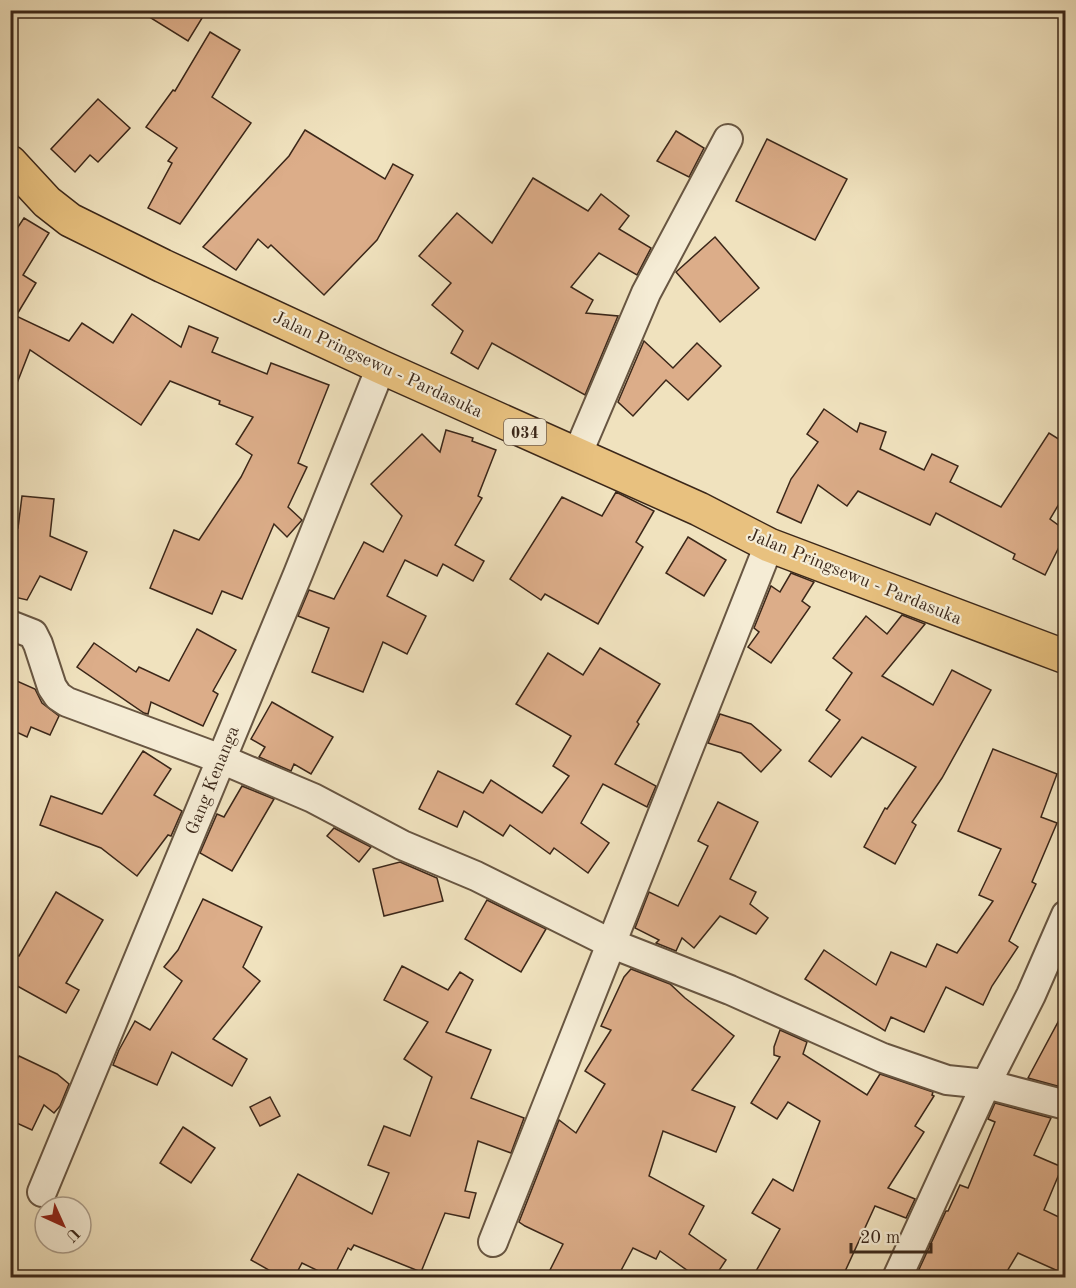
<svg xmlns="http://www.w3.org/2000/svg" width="1076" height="1288" font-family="'Old Standard TT',serif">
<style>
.building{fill:#dcad89;stroke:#3b2719;stroke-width:1.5}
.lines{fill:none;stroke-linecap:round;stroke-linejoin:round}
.minor-casing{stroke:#685642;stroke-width:32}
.primary-casing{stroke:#3b2719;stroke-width:36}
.minor{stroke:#f5ecd5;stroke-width:28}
.primary{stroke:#e8c17f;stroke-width:33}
.labels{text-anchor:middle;stroke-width:4.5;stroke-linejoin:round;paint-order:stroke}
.shield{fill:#f5ecd5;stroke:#736251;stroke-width:1.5}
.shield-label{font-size:16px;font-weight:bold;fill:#3b2719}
.street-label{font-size:18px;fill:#3b2719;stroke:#f5ecd5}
</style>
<rect width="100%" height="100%" fill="#f0e2be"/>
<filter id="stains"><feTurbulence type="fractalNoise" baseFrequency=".00333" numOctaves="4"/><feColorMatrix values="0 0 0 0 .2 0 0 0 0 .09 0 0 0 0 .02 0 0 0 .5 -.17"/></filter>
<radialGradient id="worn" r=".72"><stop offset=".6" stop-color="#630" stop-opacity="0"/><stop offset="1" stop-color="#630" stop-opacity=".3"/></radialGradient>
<g class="building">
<polygon points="138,10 207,10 188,41"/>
<polygon points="210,32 240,50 212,97 251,123 180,224 148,208 172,163 168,161 177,148 146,127 173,90 175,91"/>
<polygon points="98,99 130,128 98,162 90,155 75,172 51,149"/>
<polygon points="305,130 385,179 393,164 413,175 377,240 324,295 271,245 268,248 258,239 236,270 203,247 289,156"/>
<polygon points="676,131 704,148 689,177 657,161"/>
<polygon points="767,139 847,179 815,240 736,201"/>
<polygon points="533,178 588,211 601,194 629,216 619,229 651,248 637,275 599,253 571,287 593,300 586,313 618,316 585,395 492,343 478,369 451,353 463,331 432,305 451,283 419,256 457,213 492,243"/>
<polygon points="24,218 49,233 23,275 36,283 16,316 69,341 82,323 113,343 132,314 181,347 189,326 218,338 212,352 267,374 271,363 329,385 298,463 307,467 288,507 302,520 287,537 274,524 242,599 222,591 212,614 150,588 174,530 199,540 241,477 252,455 236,444 253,417 219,404 220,401 170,381 141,425 30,350 12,396 10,395 10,239"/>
<polygon points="715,237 759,288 720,322 676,272"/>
<polygon points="644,341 673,368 697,343 721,366 688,400 666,380 633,416 618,402"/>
<polygon points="824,409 857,432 860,423 886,432 880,449 924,470 932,454 958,466 950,482 1001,507 1049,433 1065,443 1065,494 1050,519 1065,530 1065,535 1045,575 1013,559 1015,554 936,513 930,525 858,491 847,506 818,485 801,523 777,512 791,479 818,442 807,434"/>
<polygon points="446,430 473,438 472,441 496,450 478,496 482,498 455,545 484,561 473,581 443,564 437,576 405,560 387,596 426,616 407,654 383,642 363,692 312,672 329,628 298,616 309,590 334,599 364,542 383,552 402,516 371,484 422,434 440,452"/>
<polygon points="616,492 654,511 636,542 643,547 598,624 545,594 541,600 510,579 562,497 602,516"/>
<polygon points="22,496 54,499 50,536 87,552 71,590 40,576 27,600 10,596 10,527 18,528"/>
<polygon points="688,537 726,560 704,596 666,573"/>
<polygon points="791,573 814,582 802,601 810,607 771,663 748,647 759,632 754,628 771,586 780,592"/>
<polygon points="902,615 925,624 882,676 933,705 952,670 991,690 942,778 912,822 916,825 895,864 864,847 885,808 887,809 916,767 862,737 831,777 809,761 840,720 826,710 852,673 833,658 866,616 887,634"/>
<polygon points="197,629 236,650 213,691 218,694 203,726 151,702 148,714 144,713 77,667 94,643 136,672 139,667 169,681"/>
<polygon points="600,648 660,684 637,722 639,724 615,764 656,786 647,807 603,784 581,823 609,843 588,873 554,848 550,854 510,825 503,836 464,811 457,827 419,809 438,771 483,793 491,780 542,813 569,776 553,766 571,736 516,704 548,653 583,675"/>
<polygon points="10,678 35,689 42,703 59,716 50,735 31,727 27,737 10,729"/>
<polygon points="272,702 333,737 311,774 294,764 291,771 259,757 265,747 251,739"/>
<polygon points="720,714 751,724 781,750 761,772 741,753 708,743"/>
<polygon points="993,749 1057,774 1041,817 1057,823 1032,882 1036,884 1009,941 1018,947 992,986 983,1005 946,987 924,1032 891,1017 885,1031 805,979 824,950 876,985 891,952 926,967 937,944 957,953 993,901 979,895 1001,849 958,831"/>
<polygon points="143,751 171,769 154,795 182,811 171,836 168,835 137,876 101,848 40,825 51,796 102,814"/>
<polygon points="242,786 274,799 232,871 200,853 217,814 224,817"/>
<polygon points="718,802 758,822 730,879 756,892 750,904 768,918 756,934 720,916 694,948 682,938 676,951 656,943 659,940 635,928 649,892 678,906 708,846 698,841"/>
<polygon points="334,828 371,847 359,862 327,836"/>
<polygon points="400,862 437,878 443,901 384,916 373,869"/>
<polygon points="56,892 103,920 66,983 79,990 66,1013 10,982 10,952 19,956"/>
<polygon points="203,899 262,927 243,967 260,981 213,1039 247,1059 232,1086 172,1052 157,1085 113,1065 119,1050 135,1021 150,1030 182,981 164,967 178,950"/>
<polygon points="487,900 546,929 521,972 465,939"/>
<polygon points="402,966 448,990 460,972 473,980 446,1032 491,1050 471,1098 524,1118 511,1153 478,1141 465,1191 476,1193 469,1218 445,1213 421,1272 354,1245 351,1250 348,1248 333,1278 302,1263 294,1278 283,1278 251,1260 298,1174 372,1214 389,1173 368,1165 384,1126 410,1136 432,1077 404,1059 428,1022 384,1000"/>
<polygon points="631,969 670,984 685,998 734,1036 692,1090 735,1107 716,1152 663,1131 649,1176 704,1206 689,1234 726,1260 714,1278 698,1278 660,1251 656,1259 633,1248 617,1278 546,1278 563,1244 525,1226 519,1222 559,1120 576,1133 605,1084 585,1071 611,1030 601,1026 624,977"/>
<polygon points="1065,1009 1065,1079 1061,1087 1028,1078"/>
<polygon points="780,1030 807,1042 803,1054 867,1095 880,1074 933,1092 932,1095 934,1096 915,1126 924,1132 888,1188 915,1199 906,1218 875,1206 842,1278 752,1278 780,1229 752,1213 773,1179 793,1191 820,1121 788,1102 777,1119 751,1103 780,1057 774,1055 774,1047"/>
<polygon points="19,1056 57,1074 69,1084 60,1106 54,1113 44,1105 32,1130 10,1120 10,1074"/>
<polygon points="270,1097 280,1116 260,1126 250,1107"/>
<polygon points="995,1103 1051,1118 1034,1155 1062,1167 1044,1210 1065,1220 1065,1255 1058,1271 1018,1253 1003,1278 915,1278 946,1211 948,1211 960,1185 968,1188 995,1122 988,1119"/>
<polygon points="183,1127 215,1148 191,1183 160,1163"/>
</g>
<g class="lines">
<g class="minor-casing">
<g id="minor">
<polyline points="577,455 646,293 728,139"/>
<polyline points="10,625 33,634 38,644 52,687 58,696 67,702 221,759 313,798 402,845 476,876 610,943 730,990 883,1058 947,1080 986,1084 1066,1105"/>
<polyline points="42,1192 298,574 381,367"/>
<polyline points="493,1242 769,545"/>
<polyline points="897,1278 986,1084 1031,995 1066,915"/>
</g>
</g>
<g class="primary-casing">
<polyline id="primary" points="10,162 47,202 70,220 163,266 381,367 699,509 769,545 1066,657"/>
</g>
<use href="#minor" class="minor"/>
<use href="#primary" class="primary"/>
</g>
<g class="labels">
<rect class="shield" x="504" y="419" width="42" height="26" rx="4.5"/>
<g class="shield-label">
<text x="525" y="438">034</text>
</g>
<g class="street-label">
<text transform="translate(378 364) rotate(25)" y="6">Jalan Pringsewu - Pardasuka</text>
<text transform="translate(855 576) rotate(22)" y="6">Jalan Pringsewu - Pardasuka</text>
<text transform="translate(212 780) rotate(-68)" y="6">Gang Kenanga</text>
</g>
</g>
<rect width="1076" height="1288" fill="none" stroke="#f0e2be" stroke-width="36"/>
<rect x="12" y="12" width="1052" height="1264" fill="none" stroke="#3b2719" stroke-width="3"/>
<rect x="18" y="18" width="1040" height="1252" fill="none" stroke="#3b2719" stroke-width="1.5"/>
<g transform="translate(63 1225) rotate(135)"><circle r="28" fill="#f5ecd5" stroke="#ab9d8a" stroke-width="1.5"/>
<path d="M0-4.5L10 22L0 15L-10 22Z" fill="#8f2418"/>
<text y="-9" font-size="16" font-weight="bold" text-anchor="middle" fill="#3b2719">U</text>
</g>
<path d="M851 1243v9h80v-9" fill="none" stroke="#3b2719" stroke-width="3"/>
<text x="860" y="1243" font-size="18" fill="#3b2719" stroke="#f5ecd5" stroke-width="4.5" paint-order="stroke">20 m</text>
<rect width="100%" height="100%" filter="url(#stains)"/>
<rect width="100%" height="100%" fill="url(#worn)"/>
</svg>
